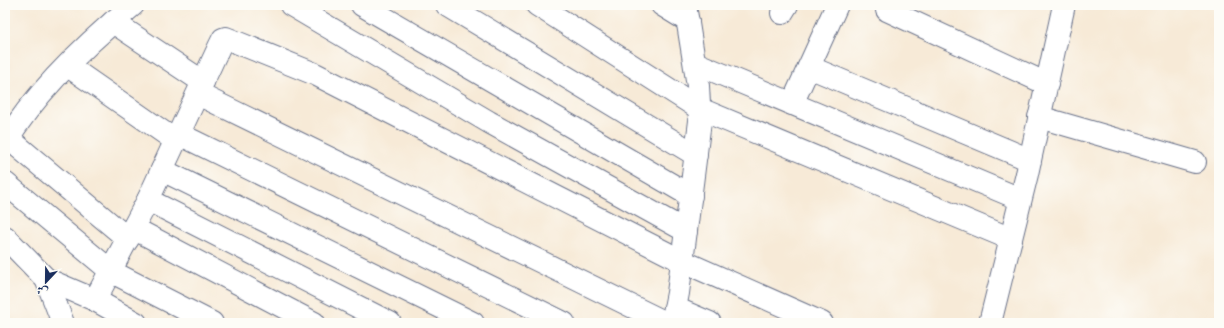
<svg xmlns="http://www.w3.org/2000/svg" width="1224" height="328" font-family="'Libre Bodoni',Amiri,serif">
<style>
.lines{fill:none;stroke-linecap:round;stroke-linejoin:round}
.minor-casing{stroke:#687088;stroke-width:24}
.minor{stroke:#fff;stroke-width:22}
</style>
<rect width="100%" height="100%" fill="#fdfcf7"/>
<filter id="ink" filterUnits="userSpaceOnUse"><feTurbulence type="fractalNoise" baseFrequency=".025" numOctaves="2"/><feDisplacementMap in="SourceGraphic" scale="8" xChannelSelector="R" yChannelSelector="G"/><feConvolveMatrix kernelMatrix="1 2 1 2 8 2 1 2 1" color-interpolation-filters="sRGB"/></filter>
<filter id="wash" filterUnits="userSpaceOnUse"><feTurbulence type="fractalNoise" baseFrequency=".012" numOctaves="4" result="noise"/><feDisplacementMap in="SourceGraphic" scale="16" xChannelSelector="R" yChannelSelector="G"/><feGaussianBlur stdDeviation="0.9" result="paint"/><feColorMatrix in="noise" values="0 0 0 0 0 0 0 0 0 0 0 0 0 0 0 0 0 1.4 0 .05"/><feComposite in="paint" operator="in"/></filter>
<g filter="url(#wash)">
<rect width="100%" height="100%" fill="#f7ead7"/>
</g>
<g filter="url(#ink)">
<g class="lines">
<g class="minor-casing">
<g id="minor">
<polyline points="291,5 489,122 686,231"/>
<polyline points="362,5 691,196"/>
<polyline points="447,5 696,155"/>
<polyline points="537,5 700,109 1011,239"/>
<polyline points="662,5 688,21"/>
<polyline points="887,10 1047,84"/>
<polyline points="782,13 787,5"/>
<polyline points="113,22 203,82"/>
<polyline points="695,63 1020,199"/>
<polyline points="68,66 176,141"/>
<polyline points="809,67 1030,160"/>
<polyline points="198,94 666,323"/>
<polyline points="792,104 837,5"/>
<polyline points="1039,117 1195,162"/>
<polyline points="179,134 564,323"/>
<polyline points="8,138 128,239"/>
<path d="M5,143C36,91 86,44 133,5"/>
<polyline points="162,170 473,323"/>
<polyline points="5,183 112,272 212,323"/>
<polyline points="148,200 390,323"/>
<polyline points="133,228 314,323"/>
<polyline points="5,237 46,279 63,323"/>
<polyline points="46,279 95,300"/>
<polyline points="675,308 710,323"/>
<polyline points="136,323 95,300 148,200 220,45 223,39 226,38 315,74 682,261 822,323"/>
<polyline points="672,323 678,293 700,121 698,86 685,5"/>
<polyline points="990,323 1027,174 1064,5"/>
</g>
</g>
<use href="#minor" class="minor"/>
</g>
</g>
<rect width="1224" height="328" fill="none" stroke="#fdfcf7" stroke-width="20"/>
<g transform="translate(46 282) rotate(202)" stroke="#fdfcf7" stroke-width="3" paint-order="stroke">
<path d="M0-3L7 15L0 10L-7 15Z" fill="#1b2f5e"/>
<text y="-6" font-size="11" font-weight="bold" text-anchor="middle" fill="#1b2f5e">ش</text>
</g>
</svg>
